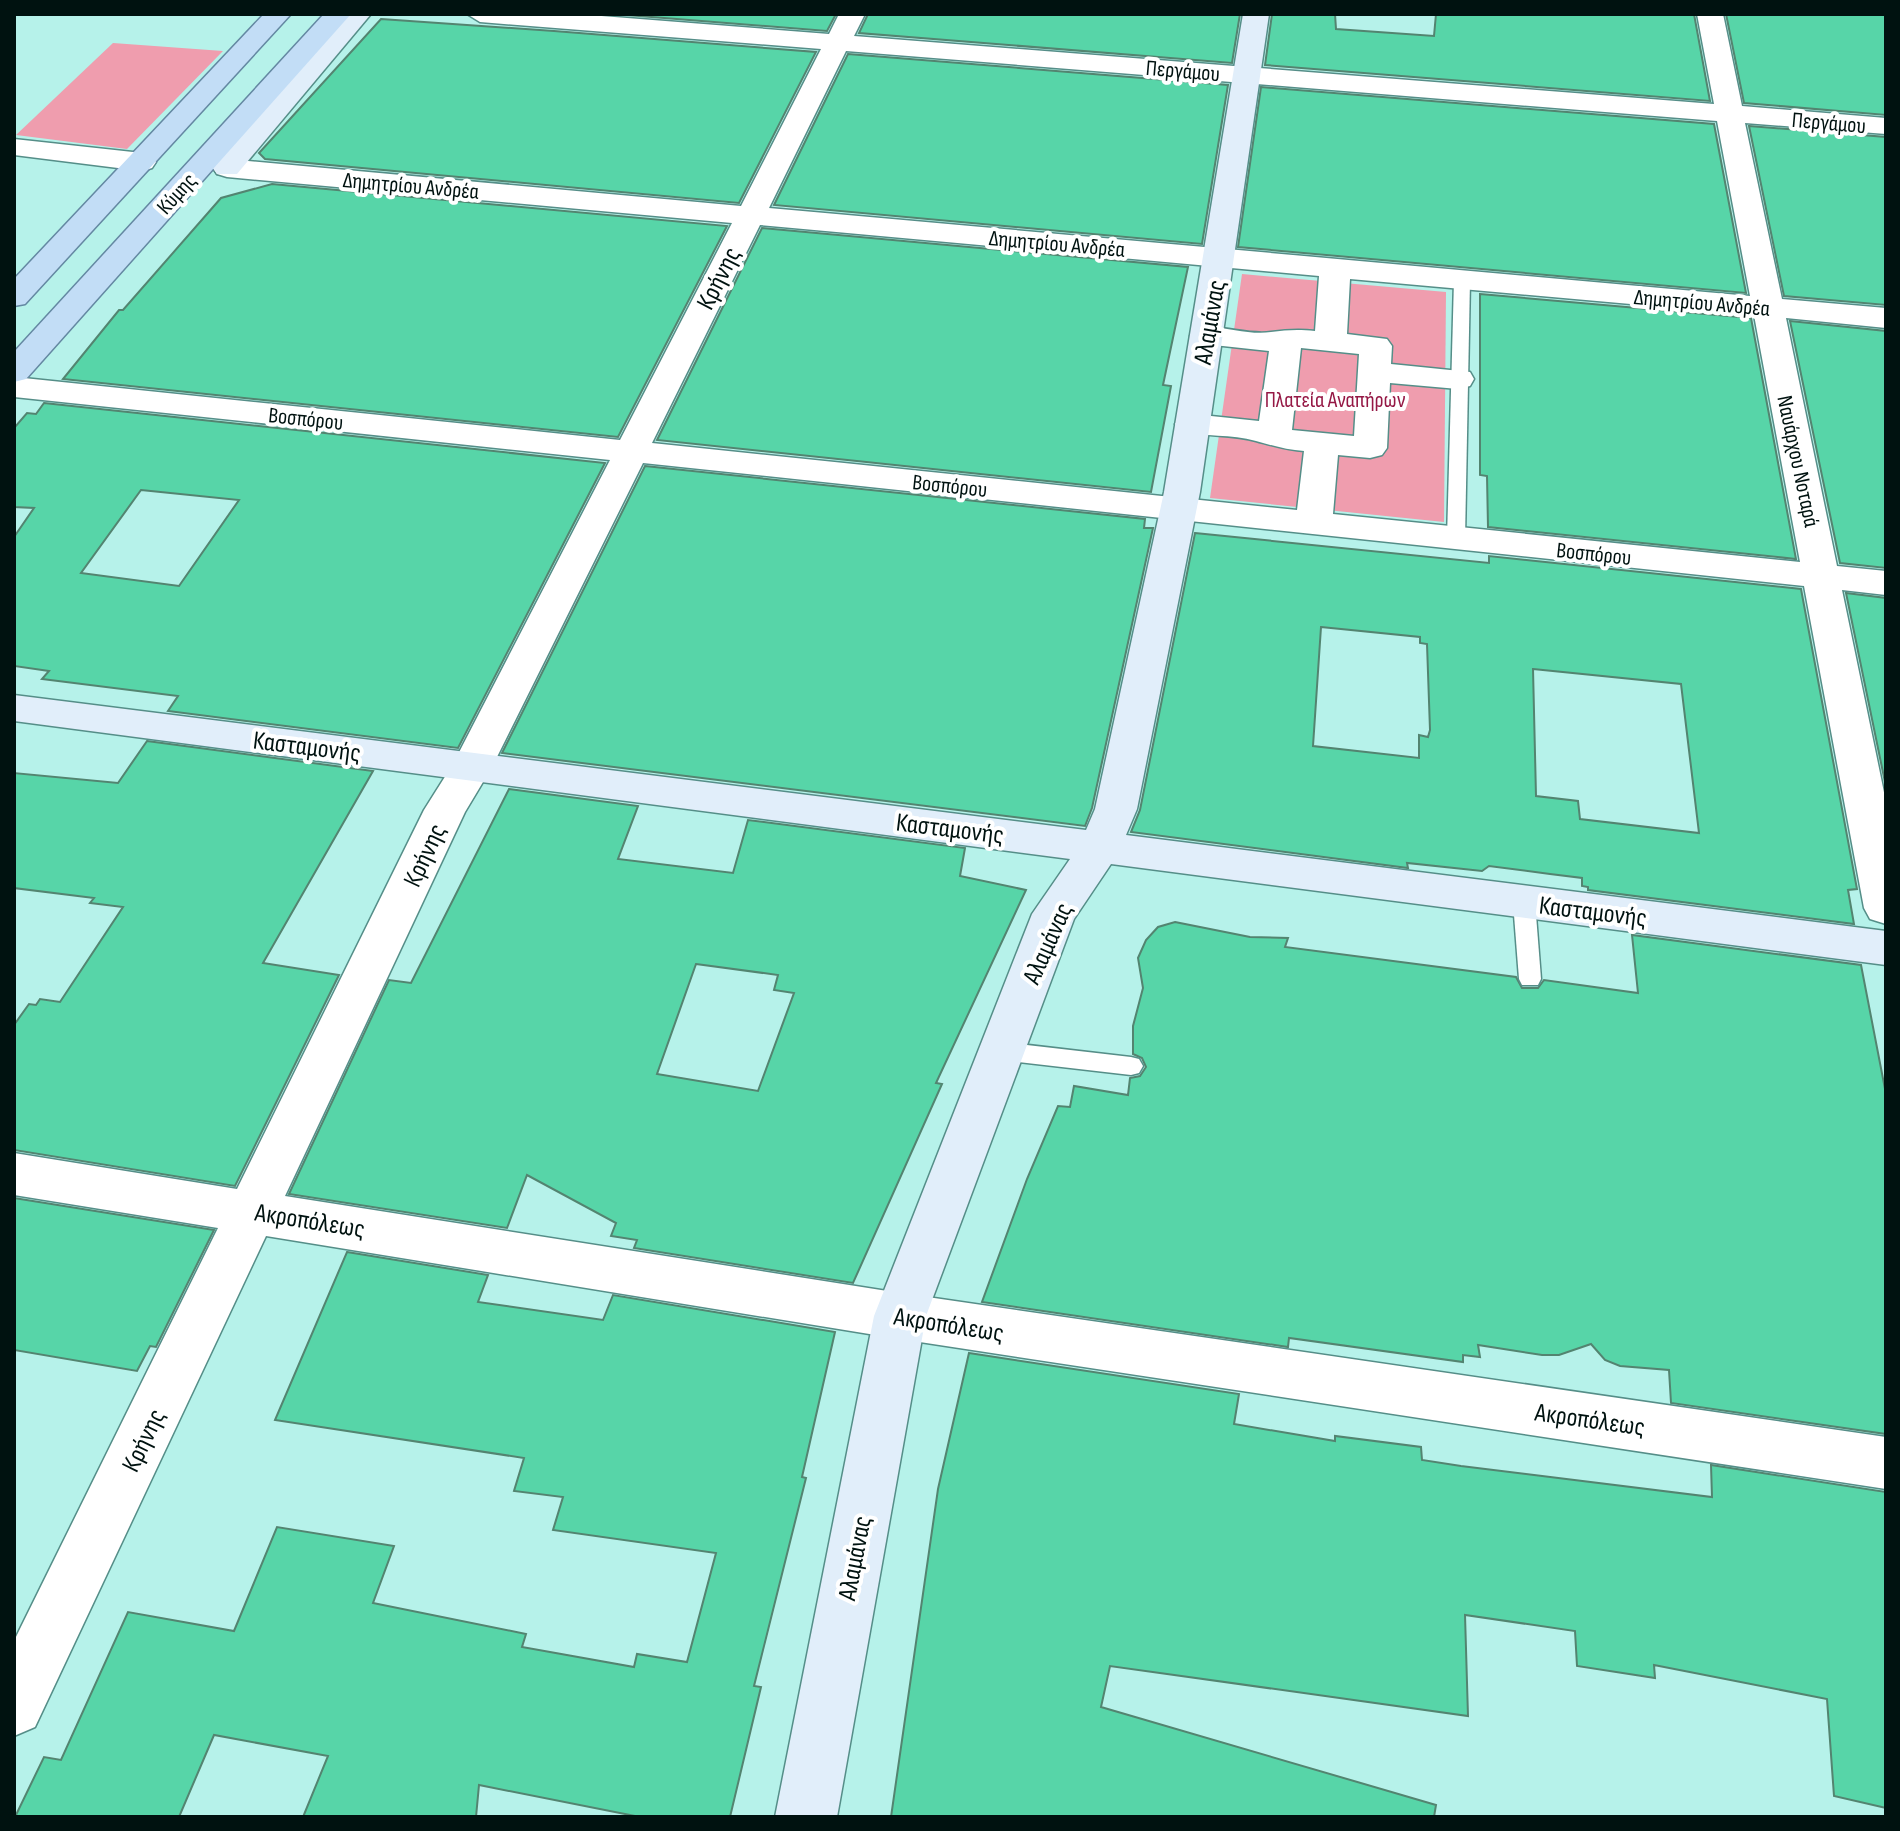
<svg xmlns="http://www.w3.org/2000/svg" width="1900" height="1831" font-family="'Sofia Sans Condensed',sans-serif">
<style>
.green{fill:#ef9dae}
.building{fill:#57d5a8;stroke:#538470;stroke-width:2;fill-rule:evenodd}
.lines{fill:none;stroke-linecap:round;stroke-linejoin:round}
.lane-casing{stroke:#558e88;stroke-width:3}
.street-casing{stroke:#558e88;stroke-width:3}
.secondary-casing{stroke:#558e88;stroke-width:3}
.primary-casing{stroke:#6488a2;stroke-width:3}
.lane{fill:#fff;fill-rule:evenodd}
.street{fill:#fff;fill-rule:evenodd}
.secondary{fill:#e1eefa;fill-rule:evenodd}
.primary{fill:#c2ddf6;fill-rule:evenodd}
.labels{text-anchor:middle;stroke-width:8;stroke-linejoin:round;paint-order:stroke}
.far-street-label{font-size:22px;fill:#001210;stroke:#fff}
.far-park-label{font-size:22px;fill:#951845;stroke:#fff}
.street-label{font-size:26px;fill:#001210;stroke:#fff}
</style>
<rect width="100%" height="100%" fill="#b6f2ea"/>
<g class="green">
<polygon points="113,43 223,51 127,149 16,135"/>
<polygon points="1242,274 1446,292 1444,522 1210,498"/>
</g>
<g class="building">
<polygon points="614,14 836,14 827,31"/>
<polygon points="868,14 1240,14 1232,63 859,33"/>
<polygon points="1272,14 1335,14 1336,29 1434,36 1436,14 1694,14 1710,101 1265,65"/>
<polygon points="1726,14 1886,14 1886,115 1744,103"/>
<polygon points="381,19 554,31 816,52 739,203 265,159 259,153"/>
<polygon points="848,54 1228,85 1202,244 774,205"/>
<polygon points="1261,87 1714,124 1746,293 1238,247"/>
<polygon points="1749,126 1886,137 1886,305 1784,296"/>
<polygon points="272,184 727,226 618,437 63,379 119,310 123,310 221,198"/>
<polygon points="762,228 1188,267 1163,385 1171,386 1151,492 657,440"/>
<polygon points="1480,294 1751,318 1796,559 1488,527 1487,476 1480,475"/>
<polygon points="1790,321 1886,331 1886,568 1840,563"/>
<path d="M44,403L605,463L458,748L168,711L178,696L42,679L49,671L14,666V537L34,508L14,507V428L27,413L36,414ZM141,490L239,500L179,586L81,573Z"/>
<polygon points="645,466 1145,519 1144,528 1153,528 1092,808 1085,826 502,753"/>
<path d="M1195,533L1489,563V556L1801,589L1857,889L1848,890L1854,924L1588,890V887L1582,886V878L1550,874L1489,866L1482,871L1407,863L1408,868L1131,832L1140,810ZM1321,627L1420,637V643L1427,644L1430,730L1428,737L1419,735V758L1313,746ZM1533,669L1681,684L1699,833L1580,819L1578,801L1536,796Z"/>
<polygon points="1846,593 1886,598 1886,787"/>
<polygon points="147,741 373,771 263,963 339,975 235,1186 14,1150 14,1025 29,1004 36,1005 40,999 60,1002 123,907 90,903 94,898 14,888 14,773 118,783"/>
<path d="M509,789L638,806L618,859L733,873L748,820L965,848L960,876L1026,890L936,1083L942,1084L853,1283L634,1248L637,1240L611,1236L616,1223L527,1175L507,1228L289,1194L389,980L411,983ZM696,964L778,975L774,990L794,993L758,1091L657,1074Z"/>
<polygon points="1175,922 1250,937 1288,938 1285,947 1516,977 1522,988 1538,988 1544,980 1638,993 1632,935 1861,965 1886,1094 1886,1434 1671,1403 1669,1370 1620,1366 1605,1360 1591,1344 1559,1355 1542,1355 1478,1345 1480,1357 1463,1355 1463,1362 1289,1338 1288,1347 982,1302 1027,1179 1058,1106 1070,1107 1074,1086 1128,1095 1130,1078 1140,1076 1146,1067 1142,1058 1133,1054 1133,1026 1143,988 1138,958 1146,940 1158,927"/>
<polygon points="14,1198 214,1230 156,1347 150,1346 137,1371 14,1350"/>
<polygon points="347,1252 488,1275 478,1302 603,1320 613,1295 835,1332 802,1477 806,1478 754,1686 761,1687 730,1817 640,1817 479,1785 476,1817 303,1817 328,1756 214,1735 179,1817 15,1817 44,1757 61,1760 128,1612 234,1631 277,1527 394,1546 373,1603 526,1634 522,1647 634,1667 637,1654 687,1662 716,1553 553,1530 563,1497 514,1491 524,1458 275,1420"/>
<polygon points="969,1353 1239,1394 1234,1424 1335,1441 1335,1436 1421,1447 1422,1460 1461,1466 1712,1497 1711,1465 1886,1492 1886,1808 1834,1796 1827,1699 1654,1665 1655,1678 1577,1666 1575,1631 1465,1615 1468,1716 1110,1666 1101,1707 1436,1805 1434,1817 891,1817 938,1489"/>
</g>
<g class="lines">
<g class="lane-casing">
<g id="lane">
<polygon points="1462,275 1470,280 1465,539 1456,545 1447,539 1454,280"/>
<polygon points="1524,894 1535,902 1541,979 1538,985 1522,985 1519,979 1513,902"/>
<polygon points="1002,1042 1131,1057 1139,1059 1143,1066 1139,1073 1131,1075 1002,1060 994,1058 990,1051 994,1044"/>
</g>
</g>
<g class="street-casing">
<g id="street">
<path d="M467,14H576L829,34L839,14H865L854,36L1714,104L1697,14H1723L1742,106L1886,118V134L1745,123L1782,299L1886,308V328L1786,318L1837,566L1886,571V595L1842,590L1886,802V924L1870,919L1864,908L1804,586L643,463L492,767L465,812L285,1196L900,1293L1886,1437V1489L900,1339L266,1236L35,1727L14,1736V1641L218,1228L14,1195V1153L237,1189L424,810L453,764L610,460L14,397V377L620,440L732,223L227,177L217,174L213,168L217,162L227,159L741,206L821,49L480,22ZM846,51L1717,121L1750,296L769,208ZM760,225L1319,276L1315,331C1298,329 1286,330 1271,332C1246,336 1220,323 1195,329L1190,336L1195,343L1269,351L1259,421L1192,414L1180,417L1175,424L1180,431C1205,437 1231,434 1256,441C1271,445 1286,450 1304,451L1297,510L652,443ZM1350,279L1754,315L1800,562L1333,514L1338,455L1370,458L1382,455L1387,448L1390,383L1458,389L1470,386L1474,379L1470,372L1391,364L1392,346L1387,339L1347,334ZM1301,348L1359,354L1354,436L1292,430Z"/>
<polygon points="14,139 142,153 152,156 156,162 152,168 142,171 14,155"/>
</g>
</g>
<g class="secondary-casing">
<g id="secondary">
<polygon points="344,14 371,14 237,174 217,174 213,168 217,162"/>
<polygon points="1243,14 1269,14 1200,492 1137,809 1126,835 1886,931 1886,965 1111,864 1074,919 926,1316 837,1817 775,1817 874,1316 1032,914 1070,859 14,721 14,695 1086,830 1095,809 1164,492"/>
</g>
</g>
<g class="primary-casing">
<g id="primary">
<polygon points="264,14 291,14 25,304 14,306 14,279"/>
<polygon points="324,14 351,14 26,379 14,382 14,352"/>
</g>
</g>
<use href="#lane" class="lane"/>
<use href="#street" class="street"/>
<use href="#secondary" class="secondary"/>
<use href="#primary" class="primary"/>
</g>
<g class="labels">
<g class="far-street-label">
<text transform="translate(1183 70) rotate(5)" y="8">Περγάμου</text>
<text transform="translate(1829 122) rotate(5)" y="8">Περγάμου</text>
<text transform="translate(411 185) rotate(5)" y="8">Δημητρίου Ανδρέα</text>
<text transform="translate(176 193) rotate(-48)" y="8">Κύμης</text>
<text transform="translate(1057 243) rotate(5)" y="8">Δημητρίου Ανδρέα</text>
<text transform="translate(1702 302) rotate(5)" y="8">Δημητρίου Ανδρέα</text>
<text transform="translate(306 418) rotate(6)" y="8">Βοσπόρου</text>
<text transform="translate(1799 461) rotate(78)" y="8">Ναυάρχου Νοταρά</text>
<text transform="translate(950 485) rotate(6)" y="8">Βοσπόρου</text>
<text transform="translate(1594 553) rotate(6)" y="8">Βοσπόρου</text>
</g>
<g class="far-park-label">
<text x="1335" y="407">Πλατεία Αναπήρων</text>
</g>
<g class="street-label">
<text transform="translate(718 278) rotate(-63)" y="9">Κρήνης</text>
<text transform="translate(1209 322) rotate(-80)" y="9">Αλαμάνας</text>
<text transform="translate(307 746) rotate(7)" y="9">Κασταμονής</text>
<text transform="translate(950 828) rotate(7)" y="9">Κασταμονής</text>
<text transform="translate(424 855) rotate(-65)" y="9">Κρήνης</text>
<text transform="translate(1593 911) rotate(7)" y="9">Κασταμονής</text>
<text transform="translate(1047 943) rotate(-66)" y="9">Αλαμάνας</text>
<text transform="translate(310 1220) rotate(9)" y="9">Ακροπόλεως</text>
<text transform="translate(949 1324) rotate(9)" y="9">Ακροπόλεως</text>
<text transform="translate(1590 1419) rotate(8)" y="9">Ακροπόλεως</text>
<text transform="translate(143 1440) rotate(-64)" y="9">Κρήνης</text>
<text transform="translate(854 1558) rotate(-79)" y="9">Αλαμάνας</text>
</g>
</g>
<rect width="1900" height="1831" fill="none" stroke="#001210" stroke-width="32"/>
</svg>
